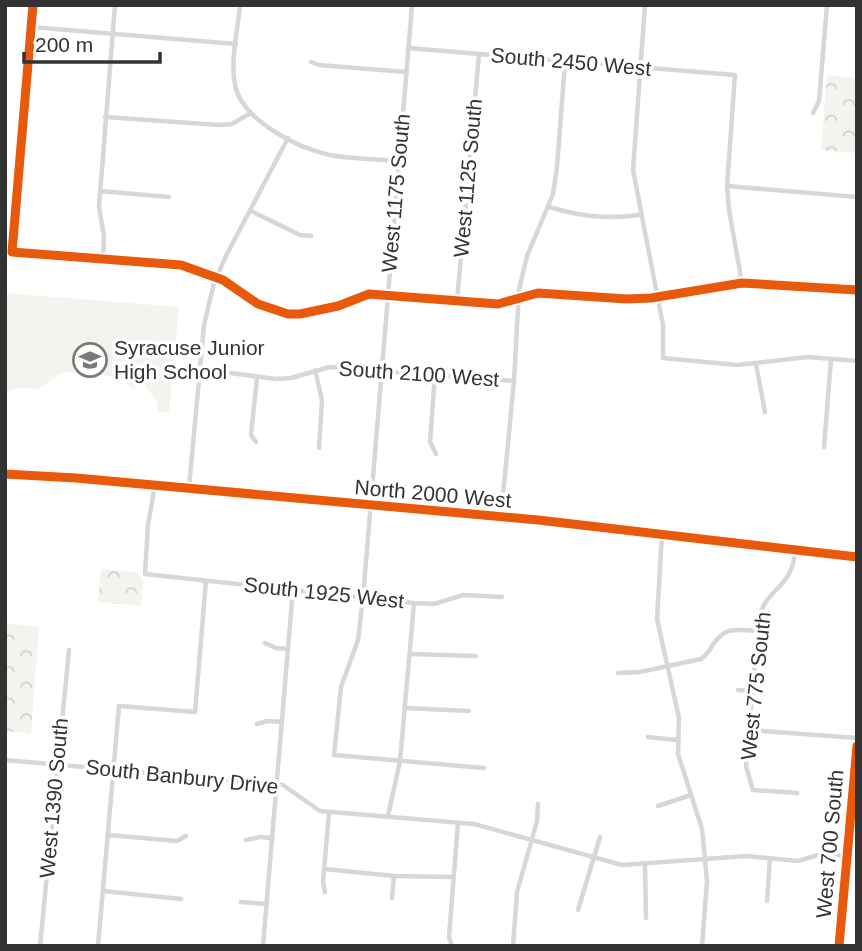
<svg xmlns="http://www.w3.org/2000/svg" width="862" height="951" font-family="Arial,sans-serif">
<style>
.grass{fill:#f1f5ed}
.park{fill:url(#park-crowns)}
.lines{fill:none;stroke-linecap:round;stroke-linejoin:round}
.street{stroke:#d7d7d7;stroke-width:4.5}
.secondary{stroke:#d0d0d0;stroke-width:6}
.primary{stroke:#cacaca;stroke-width:7}
.cycleway-casing{stroke:#fff;stroke-width:13}
.cycleway{stroke:#e8590c;stroke-width:9}
.labels{text-anchor:middle;stroke-width:7;stroke-linejoin:round;paint-order:stroke}
.street-label{font-size:21px;fill:#333;stroke:#fff}
.poi-label{font-size:21px;fill:#333;stroke:#fff;text-anchor:start}
</style>
<defs>
<pattern id="park-crowns" width="20" height="18" patternUnits="userSpaceOnUse" patternTransform="scale(1.75)"><rect width="20" height="18" fill="#f1f5ed"/><path d="M2 6a3 3 0 1 1 6 0M12 15a3 3 0 1 1 6 0" fill="none" stroke="#cfd2cc"/></pattern>
</defs>
<rect width="100%" height="100%" fill="#fff"/>
<polygon class="grass" points="5,293 179,307 169,413 159,412 156,400 142,382 133,390 119,377 63,372 38,389 16,388 5,393"/>
<g class="park">
<polygon points="827,75 857,78 857,153 821,150"/>
<polygon points="101,569 137,572 143,581 141,606 98,602"/>
<polygon points="5,623 39,627 31,733 5,731"/>
</g>
<g class="lines">
<g class="street">
<polyline points="33,5 12,252 181,265 223,280 258,304 288,314 300,314 338,306 369,294 498,304 538,293 627,299 651,298 742,283 857,290"/>
<path d="M240,5C238,30 230,60 235,85C242,120 297,148 330,155C352,159 376,159 399,161"/>
<polyline points="412,5 363,598 358,640 341,687 334,755 484,768"/>
<polyline points="645,5 633,170 663,325 663,358 737,365 808,357 857,361"/>
<polyline points="31,27 236,44"/>
<polyline points="408,48 735,75 727,186 729,210 742,283"/>
<polyline points="311,62 319,65 406,72"/>
<polyline points="813,113 819,101 827,5"/>
<polyline points="105,117 219,125 232,124 249,114"/>
<polyline points="727,186 857,197"/>
<polyline points="100,191 169,197"/>
<path d="M549,207C583,217 605,219 640,215"/>
<polyline points="251,211 300,235 311,236"/>
<polyline points="103,260 104,236 99,207 115,5"/>
<polyline points="457,301 479,54"/>
<polyline points="756,364 765,412"/>
<polyline points="200,369 276,379 291,378 330,367 514,381"/>
<polyline points="315,370 322,400 319,448"/>
<polyline points="435,374 430,442 436,454"/>
<polyline points="256,442 251,435 257,378"/>
<polyline points="824,447 831,359"/>
<polyline points="155,485 148,525 145,574 414,603 434,604 463,595 502,597"/>
<polyline points="189,488 204,325 214,283 226,256 288,138"/>
<polyline points="501,516 514,381 519,290 527,256 553,194 557,167 565,62"/>
<polyline points="662,534 657,619 679,718 678,754 702,829 707,881 702,946"/>
<path d="M795,551C793,588 767,587 759,617L746,766L753,790L797,793"/>
<polyline points="265,643 276,648 288,649"/>
<polyline points="410,654 476,656"/>
<path d="M618,673L640,672L701,659C706,655 709,652 712,646C726,625 735,630 758,631"/>
<polyline points="738,690 753,691"/>
<polyline points="406,708 469,711"/>
<polyline points="257,724 267,721 282,722"/>
<polyline points="750,730 857,738"/>
<polyline points="648,737 677,740"/>
<polyline points="5,760 283,785 320,811 474,824 622,865 746,856 798,861 818,855 847,856"/>
<polyline points="658,806 691,795"/>
<polyline points="388,816 400,761 414,603"/>
<polyline points="108,835 177,841 186,836"/>
<polyline points="246,840 260,837 272,838"/>
<polyline points="645,865 646,918"/>
<polyline points="324,869 394,876 452,877"/>
<polyline points="103,891 181,899"/>
<polyline points="325,892 323,882 329,813"/>
<polyline points="392,898 394,876"/>
<polyline points="767,901 770,858"/>
<polyline points="241,902 267,904"/>
<polyline points="578,910 600,837"/>
<polyline points="40,946 69,650"/>
<polyline points="98,946 119,706 195,712 206,581"/>
<polyline points="263,946 293,589"/>
<polyline points="452,946 449,937 458,823"/>
<polyline points="513,946 517,892 537,821 538,804"/>
</g>
<polyline class="secondary" points="839,946 857,746"/>
<polyline class="primary" points="5,474 76,478 538,520 857,557"/>
<g class="cycleway-casing">
<g id="cycleway">
<polyline points="33,5 12,252 181,265 223,280 258,304 288,314 300,314 338,306 369,294 498,304 538,293 627,299 651,298 742,283 857,290"/>
<polyline points="5,474 76,478 538,520 857,557"/>
<polyline points="839,946 857,746"/>
</g>
</g>
<use href="#cycleway" class="cycleway"/>
</g>
<defs>
<g id="school-ring" transform="scale(1.75)"><circle r="9.5" fill="#fff" stroke="#7a7a7a" stroke-width="1.5"/><path d="M0-5L7-2L0 1L-7-2ZM-4 1L0 2.5L4 1V4Q0 6-4 4Z" fill="#7a7a7a"/></g>
</defs>
<g fill-rule="evenodd">
<use href="#school-ring" x="90" y="360"/>
</g>
<g class="labels">
<g class="street-label">
<text transform="translate(571 62) rotate(5)" y="7">South 2450 West</text>
<text transform="translate(468 178) rotate(-85)" y="7">West 1125 South</text>
<text transform="translate(396 193) rotate(-85)" y="7">West 1175 South</text>
<text transform="translate(419 374) rotate(4)" y="7">South 2100 West</text>
<text transform="translate(433 494) rotate(5)" y="7">North 2000 West</text>
<text transform="translate(324 593) rotate(6)" y="7">South 1925 West</text>
<text transform="translate(756 686) rotate(-84)" y="7">West 775 South</text>
<text transform="translate(182 777) rotate(6)" y="7">South Banbury Drive</text>
<text transform="translate(54 798) rotate(-85)" y="7">West 1390 South</text>
<text transform="translate(830 844) rotate(-85)" y="7">West 700 South</text>
</g>
<g class="poi-label">
<text x="114" y="355">Syracuse Junior<tspan x="114" dy="24">High School</tspan></text>
</g>
</g>
<rect width="862" height="951" fill="none" stroke="#333333" stroke-width="14"/>
<path d="M24 52v10h136v-10" fill="none" stroke="#333333" stroke-width="3.5"/>
<text x="35" y="52" font-size="21" fill="#333333" stroke="#ffffff" stroke-width="5" paint-order="stroke">200 m</text>
</svg>
